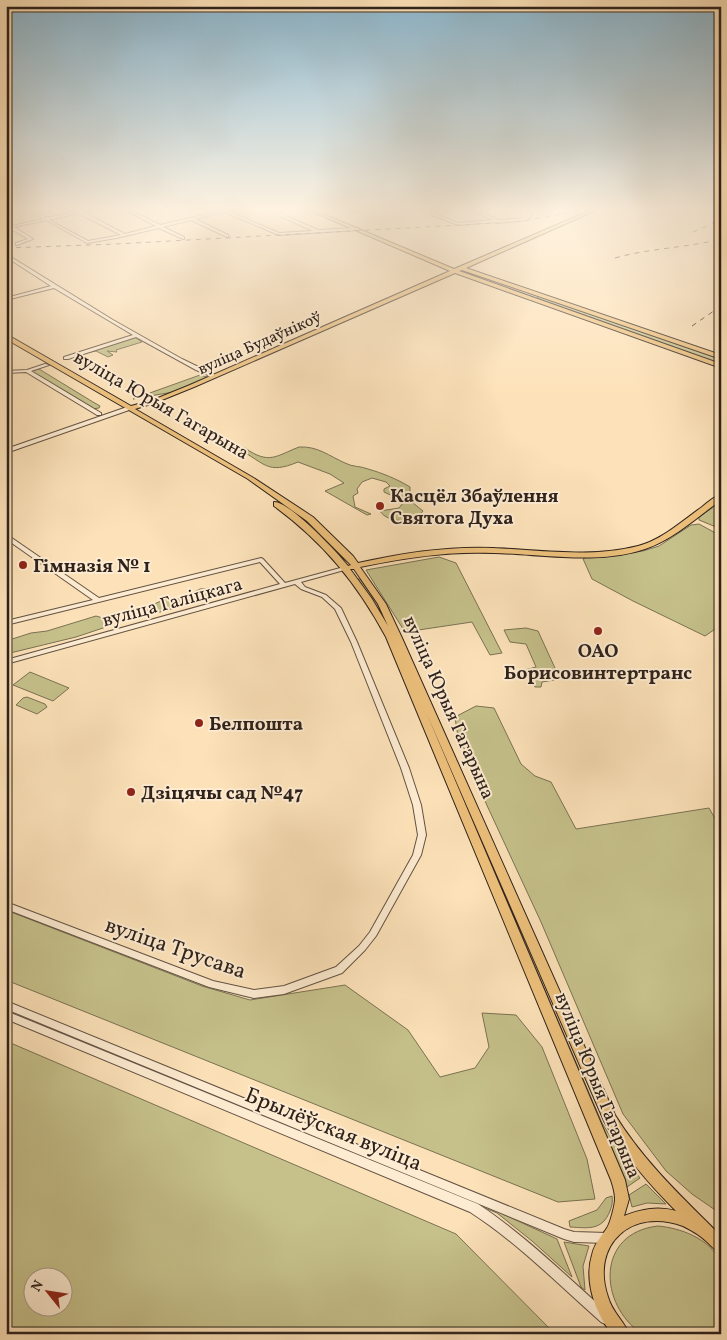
<svg xmlns="http://www.w3.org/2000/svg" width="727" height="1340" font-family="Vollkorn,serif">
<style>
.green{fill:#c6c18b;stroke:#7a7254;fill-rule:evenodd}
.lines{fill:none;stroke-linecap:round;stroke-linejoin:round}
.minor-casing{stroke:#625243;stroke-width:2}
.major-casing{stroke:#2e221c;stroke-width:2}
.minor{fill:#feecd2;fill-rule:evenodd}
.major{fill:#eec17c;fill-rule:evenodd}
.rail{stroke:#2e221c;stroke-width:1;stroke-dasharray:5 5;stroke-linecap:butt}
.poi-dot{fill:#8f2418;stroke:#feecd2;stroke-width:2}
.labels{text-anchor:middle;stroke-width:4;stroke-linejoin:round;paint-order:stroke}
.far-street-label{font-size:16px;fill:#2e221c;stroke:#feecd2}
.street-label{font-size:19px;fill:#2e221c;stroke:#feecd2}
.poi-label{font-size:19px;font-weight:bold;fill:#2e221c;stroke:#feecd2;text-anchor:start}
.near-street-label{font-size:22px;fill:#2e221c;stroke:#feecd2}
</style>
<rect width="100%" height="100%" fill="#fde2b9"/>
<filter id="stains"><feTurbulence type="fractalNoise" baseFrequency=".004" numOctaves="4"/><feColorMatrix values="0 0 0 0 .2 0 0 0 0 .09 0 0 0 0 .02 0 0 0 .5 -.17"/></filter>
<radialGradient id="worn" r=".72"><stop offset=".6" stop-color="#630" stop-opacity="0"/><stop offset="1" stop-color="#630" stop-opacity=".3"/></radialGradient>
<g class="green">
<polygon points="539,296 721,358 721,364 536,299"/>
<polygon points="135,337 142,342 116,350 117,352 107,351 113,355 108,357 96,351 85,353"/>
<polygon points="39,369 93,402 100,406 99,408 92,409 31,371"/>
<polygon points="200,375 207,377 173,392 133,399"/>
<path d="M299,447C318,446 329,456 345,463C352,467 361,466 368,469C382,473 397,479 410,487V492L415,500L413,503L423,511C414,523 388,524 380,511L399,508L403,503L399,499L384,492V489L390,486L386,482L372,478L362,482L357,489L358,493L353,496L355,507L371,514L367,515L325,491L344,483L330,474L298,462C267,475 265,463 240,450L245,448C269,465 276,456 299,447Z"/>
<polygon points="721,502 721,529 699,520 699,517"/>
<polygon points="699,524 721,536 721,625 705,636 633,601 592,579 584,561 583,559 589,556 604,557 643,551 659,546 691,525"/>
<polygon points="439,557 456,563 502,653 490,655 472,622 405,632 366,570"/>
<polygon points="358,579 360,579 379,606 387,621 602,1123 621,1154 640,1178 627,1187 390,630"/>
<polygon points="223,587 230,590 218,596 160,612 152,613 142,610 163,600 183,598 200,589"/>
<polygon points="96,616 106,619 109,626 76,637 6,654 6,641 31,633 47,631"/>
<polygon points="526,628 538,631 560,679 542,682 541,687 535,687 525,670 536,667 526,644 510,642 504,630"/>
<polygon points="30,672 69,688 53,701 13,685"/>
<polygon points="27,697 45,704 47,707 37,714 16,705 23,698"/>
<polygon points="476,706 494,708 521,764 535,776 551,782 576,829 709,808 721,829 721,1214 692,1194 666,1171 623,1114 541,922 484,799 457,731 455,717"/>
<polygon points="6,910 202,986 250,1000 345,985 408,1030 440,1077 475,1068 489,1047 482,1013 516,1015 542,1047 587,1159 595,1199 558,1202 6,980"/>
<polygon points="20,1014 192,1086 193,1087 19,1016"/>
<path d="M6,1041L456,1234L555,1334H6ZM32,1278H62V1308H32Z"/>
<polygon points="204,1090 479,1203 557,1239 572,1277 532,1241 497,1213 203,1092 202,1091"/>
<polygon points="646,1184 666,1204 647,1203 632,1207 629,1195"/>
<path d="M612,1196C613,1201 612,1206 610,1211C602,1231 588,1228 570,1227L569,1221L597,1210L606,1198Z"/>
<path d="M658,1226C680,1228 709,1238 720,1261C723,1268 721,1319 721,1331L718,1334H642C598,1304 596,1233 658,1226Z"/>
<polygon points="564,1242 589,1246 583,1266 585,1290 581,1287"/>
</g>
<g class="lines">
<g class="minor-casing">
<g id="minor">
<path d="M24,208H28L47,218L79,211V209L81,208L83,210L98,208L97,209L83,212L125,234L156,226L121,208H125L160,225L234,208H239L238,209L228,211L279,233L313,231L263,208H267L318,230L357,228L359,229L357,230L279,235L224,212L195,219L228,235V237H227L191,220L163,227L184,237V239H183L159,228L116,238L87,243L46,220L14,227L33,239L17,245H16V243L28,239L6,226V223L12,226L43,219ZM79,213L80,214L121,235L88,241L49,220Z"/>
<polygon points="363,208 368,208 352,213 350,212"/>
<polygon points="463,208 468,208 499,220 526,218 529,214 513,208 518,208 533,214 527,220 498,223 496,222 458,225 432,215 435,214 458,223 494,220"/>
<polygon points="6,254 113,320 182,359 217,376 213,377 196,370 136,337 68,359 64,359 64,357 133,335 54,288 6,300 6,298 51,286 6,257"/>
<polygon points="45,364 49,365 31,371 101,413 101,415 97,415 26,372 6,373 6,371 27,370"/>
<polygon points="130,406 133,408 132,409 6,453 6,449"/>
<polygon points="6,415 11,417 11,419 6,418"/>
<polygon points="6,534 99,598 261,558 263,559 285,583 344,567 348,567 349,568 348,569 301,582 305,587 326,595 341,608 357,642 409,768 421,805 426,835 421,855 376,936 365,950 342,973 284,994 254,998 209,987 6,909 6,902 213,981 254,990 284,986 336,967 359,946 370,932 413,855 418,835 413,805 401,768 351,642 335,609 322,597 301,589 295,584 6,664 6,660 280,584 260,562 6,625 6,621 93,600 6,539"/>
<polygon points="6,1001 564,1229 574,1232 607,1233 611,1234 612,1238 611,1242 607,1243 574,1242 564,1239 6,1009"/>
<path d="M6,1011L478,1204C526,1236 566,1276 609,1314L611,1318L609,1322L605,1324L601,1322C558,1284 518,1243 470,1212L6,1019Z"/>
</g>
</g>
<g class="major-casing">
<path id="major" d="M304,208H309L454,269L596,208H601L466,268L721,355V359L462,270L459,271L721,364V368L455,273L194,387L157,402L135,409L252,477L313,517L353,556L358,563C402,553 448,546 493,548C541,550 591,558 638,546C662,540 682,521 702,507C708,502 714,497 721,494V500C697,517 673,540 645,549C598,565 541,554 493,553C448,551 404,558 360,567L386,604L402,638L615,1115C644,1162 683,1198 721,1236V1253C714,1250 711,1245 706,1241C700,1235 691,1230 683,1226C632,1207 590,1244 608,1297C612,1312 624,1321 629,1334H612C595,1313 584,1281 592,1255C594,1244 601,1237 607,1228C610,1224 615,1205 615,1199C615,1193 613,1186 611,1180L386,637C357,583 323,542 274,506V502C289,501 338,553 348,566L351,565L307,521L248,479L6,339V334L131,406L153,400L190,385L450,271ZM350,569H354L378,604L388,626L372,599ZM426,712L605,1123C625,1156 649,1184 676,1211C658,1206 642,1209 624,1216L629,1199L625,1180Z"/>
</g>
<use href="#minor" class="minor"/>
<use href="#major" class="major"/>
<g class="rail">
<polyline points="693,232 721,220"/>
<polyline points="6,248 116,244 515,222 602,208"/>
<path d="M615,258C650,248 686,248 721,239"/>
<polyline points="692,326 721,306"/>
</g>
</g>
<linearGradient id="sky" x2="0" y2="1"><stop stop-color="#8bb8d1"/><stop offset="0.53" stop-color="#fef2e0"/><stop offset="1" stop-color="#fef2e0" stop-opacity="0"/></linearGradient>
<rect width="727" height="395" fill="url(#sky)"/>
<g class="poi-dot">
<circle cx="380" cy="506" r="5"/>
<circle cx="23" cy="565" r="5"/>
<circle cx="598" cy="631" r="5"/>
<circle cx="199" cy="723" r="5"/>
<circle cx="131" cy="792" r="5"/>
</g>
<g class="labels">
<g class="far-street-label">
<text transform="translate(259 342) rotate(-24)" y="6">вуліца Будаўнікоў</text>
</g>
<g class="street-label">
<text transform="translate(162 404) rotate(30)" y="7">вуліца Юрыя Гагарына</text>
<text transform="translate(172 601) rotate(-15)" y="7">вуліца Галіцкага</text>
<text transform="translate(450 707) rotate(66)" y="7">вуліца Юрыя Гагарына</text>
<text transform="translate(599 1085) rotate(68)" y="7">вуліца Юрыя Гагарына</text>
</g>
<g class="poi-label">
<text x="390" y="502">Касцёл Збаўлення<tspan x="390" dy="22">Святога Духа</tspan></text>
<text x="33" y="572">Гімназія № 1</text>
<text x="598" y="657" text-anchor="middle">ОАО<tspan x="598" dy="22">Борисовинтертранс</tspan></text>
<text x="209" y="730">Белпошта</text>
<text x="141" y="799">Дзіцячы сад №47</text>
</g>
<g class="near-street-label">
<text transform="translate(176 947) rotate(19)" y="8">вуліца Трусава</text>
<text transform="translate(334 1128) rotate(22)" y="8">Брылёўская вуліца</text>
</g>
</g>
<rect width="727" height="1340" fill="none" stroke="#fde2b9" stroke-width="25"/>
<rect x="8" y="8" width="712" height="1325" fill="none" stroke="#2e221c" stroke-width="2.5"/>
<rect x="12" y="12" width="702" height="1315" fill="none" stroke="#2e221c"/>
<g transform="translate(48 1292) rotate(300)"><circle r="24" fill="#feecd2" stroke="#ab9b89"/>
<path d="M0-4L9 19L0 12L-9 19Z" fill="#8f2418"/>
<text y="-8" font-size="14" font-weight="bold" text-anchor="middle" fill="#2e221c">N</text>
</g>
<rect width="100%" height="100%" filter="url(#stains)"/>
<rect width="100%" height="100%" fill="url(#worn)"/>
</svg>
